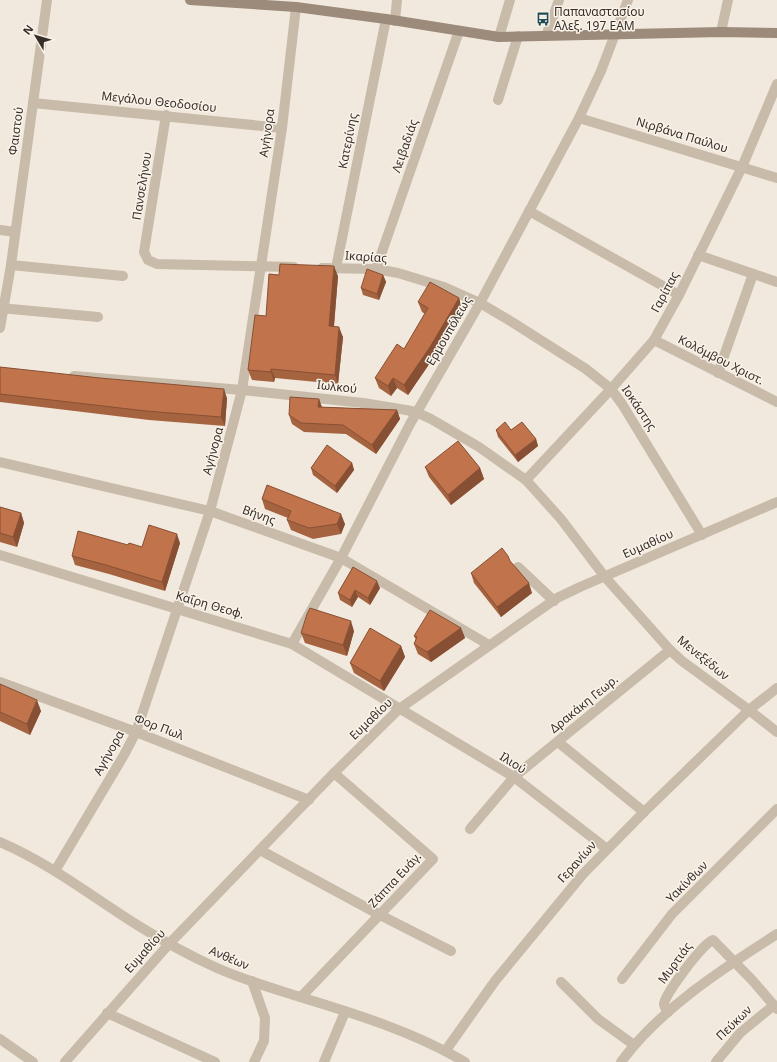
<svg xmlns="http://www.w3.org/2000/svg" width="777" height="1062" font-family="'Noto Sans',sans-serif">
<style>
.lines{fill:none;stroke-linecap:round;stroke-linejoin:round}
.minor{stroke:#c9bba9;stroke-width:10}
.tertiary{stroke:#c9bba9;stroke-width:10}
.secondary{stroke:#9c8a7a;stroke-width:10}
.wall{fill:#a66340}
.shaded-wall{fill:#875034}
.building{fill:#c1734b;stroke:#875034}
.labels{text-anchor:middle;stroke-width:3;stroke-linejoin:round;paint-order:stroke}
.poi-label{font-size:12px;fill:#362e29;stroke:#f9f3e9;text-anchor:start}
.street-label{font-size:12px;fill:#362e29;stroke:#f9f3e9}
</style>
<rect width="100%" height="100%" fill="#f1e9dd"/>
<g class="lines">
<g class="minor">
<polyline points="395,21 397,0"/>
<polyline points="721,32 728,0"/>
<polyline points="546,36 559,0"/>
<polyline points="499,37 510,0"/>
<polyline points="498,100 518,36"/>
<polyline points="33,103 282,128"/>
<polyline points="166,115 144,252 148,260 157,264 294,267"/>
<polyline points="579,118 777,178"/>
<polyline points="529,211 679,295"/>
<polyline points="0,230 15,232"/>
<polyline points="698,255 777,282"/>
<polyline points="11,265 123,276"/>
<polyline points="322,268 376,269 398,273 444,287 480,303 512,322 586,369 611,389 622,404 702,535"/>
<polyline points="336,268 386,19"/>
<polyline points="376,269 459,31"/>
<polyline points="0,308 98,317"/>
<polyline points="0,328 11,265 47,0"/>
<polyline points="654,340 777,402"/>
<polyline points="718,373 753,274"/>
<polyline points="74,376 242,390 363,403 406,410 416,412 431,419 479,447 526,480 561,519 605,577 670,650 682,661 749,710 777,732"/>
<polyline points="0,462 210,511 341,558 489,645"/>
<polyline points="526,480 611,389 654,340 679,295 742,167 777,84"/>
<polyline points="0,555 292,644 514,777 607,849"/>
<polyline points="518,567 554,601"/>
<polyline points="292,644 341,558 410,424 480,303 579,118 601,71 628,0"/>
<polyline points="0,682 136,732 309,800"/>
<polyline points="558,742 644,812"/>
<polyline points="470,829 514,777 670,650"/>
<polyline points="260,850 380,915 451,951"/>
<polyline points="55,871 124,755 136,732 210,511 242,390 282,128 296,7"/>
<polyline points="622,979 672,914 777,809"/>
<polyline points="252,981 265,1018 264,1041 254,1062"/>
<polyline points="561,982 598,1019 634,1045"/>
<polyline points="301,997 433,859 334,773"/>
<path d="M668,1012C667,1010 664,1007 664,1004C665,994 703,943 713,940L753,981L777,1009"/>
<polyline points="107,1013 215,1062"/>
<polyline points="0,1039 33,1062"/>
<polyline points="446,1050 495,981 583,874 644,812 749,710 777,688"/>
<polyline points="324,1062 345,1012"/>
<path d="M621,1062C660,1009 722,969 777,934"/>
<polyline points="716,1062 740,1033 774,1005"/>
</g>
<g class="tertiary">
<path d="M0,842C49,863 90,895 134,923C161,940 188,955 217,968C244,980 272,988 300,997C356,1014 414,1032 465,1062"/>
<polyline points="65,1062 169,944 334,773 399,709 557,598 580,587 777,502"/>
</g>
<polyline class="secondary" points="190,0 296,7 386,19 499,37 721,32 777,33"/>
</g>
<g class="wall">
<polygon points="279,275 338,276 334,327 343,337 338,384 275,378 274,382 252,380 248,370"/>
<polygon points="383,275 386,282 379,300 363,295 361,288"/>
<polygon points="459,298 462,309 434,357 408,395 397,388 391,396 379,388 375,378 404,349 425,314 422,312 418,302"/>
<polygon points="0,367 227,398 225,426 149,420 0,402"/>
<polygon points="319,399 322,407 397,410 400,419 376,454 346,434 304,432 292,424 289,415"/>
<polygon points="496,430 511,430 536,439 538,446 518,462 498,437"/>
<polygon points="352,463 354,470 337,493 313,475 311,468"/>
<polygon points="425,467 480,468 484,479 451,505 429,477"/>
<polygon points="262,499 345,524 341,534 313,539 291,530 287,520 288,518 265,509"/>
<polygon points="0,507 21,513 24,523 17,547 0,542"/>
<polygon points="180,543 165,591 109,574 75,565 72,556 128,545 142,547"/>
<polygon points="510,562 532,593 501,617 474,583 471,573"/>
<polygon points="353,567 380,588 370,605 358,597 352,607 340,600 338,593"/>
<polygon points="461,628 465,638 431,662 418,654 414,644 416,640 414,636"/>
<polygon points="354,631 347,656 305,643 301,633"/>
<polygon points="401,646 405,657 384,691 354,673 350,663"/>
<polygon points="0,684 41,711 30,735 0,721"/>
</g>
<g class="shaded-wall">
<polygon points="334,266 338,276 333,336 329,326"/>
<polygon points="383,275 386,282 379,300 377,294"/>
<polygon points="459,298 462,309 434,357 408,395 404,385"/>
<polygon points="339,327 343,337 338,384 335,375"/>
<polygon points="271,369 275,378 274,382 271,372"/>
<polygon points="393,378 397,388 391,396 388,386"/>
<polygon points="224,389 227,398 225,426 221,417"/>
<polygon points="319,399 322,408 318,407"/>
<polygon points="397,410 400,419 376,454 372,445"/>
<polygon points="536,439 538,446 518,462 515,455"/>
<polygon points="352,463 354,470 337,493 335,486"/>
<polygon points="480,468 484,479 451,505 448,495"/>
<polygon points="21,513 24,523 17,547 13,537"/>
<polygon points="341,514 345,524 341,534 337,524"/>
<polygon points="177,534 180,543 165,591 162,582"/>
<polygon points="377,581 380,588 370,605 368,598"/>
<polygon points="529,583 532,593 501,617 497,607"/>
<polygon points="355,590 358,597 352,607 350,600"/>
<polygon points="351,621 354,631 347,656 343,645"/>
<polygon points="461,628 465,638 431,662 427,652"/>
<polygon points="401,646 405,657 384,691 380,681"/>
<polygon points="37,700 41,711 30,735 27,724"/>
</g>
<g class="building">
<polygon points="280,264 334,266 329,326 339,327 335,375 271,369 271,372 248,370 255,315 266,316 269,274 279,275"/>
<polygon points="367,269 383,275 377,294 361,288"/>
<polygon points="430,282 459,298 430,347 404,385 393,378 388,386 375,378 397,344 404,349 428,308 418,302"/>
<polygon points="0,367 100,378 224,389 221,417 146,411 0,394"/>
<polygon points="290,397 319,399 318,407 397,410 372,445 343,425 301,423 289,415"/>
<polygon points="505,422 511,430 522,422 536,439 515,455 496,430"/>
<polygon points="458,441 480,468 448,495 425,467"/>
<polygon points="327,445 352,463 335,486 311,468"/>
<polygon points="267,485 341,514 337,524 309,528 287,520 291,511 262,499"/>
<polygon points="0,507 21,513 13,537 0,533"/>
<polygon points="149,525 177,534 162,582 106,565 72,556 78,531 128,545 129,543 142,547"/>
<polygon points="502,548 508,556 510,561 518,570 529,583 497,607 471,573"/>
<polygon points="353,567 377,581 368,598 355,590 350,600 338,593"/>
<polygon points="310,608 351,621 343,645 301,633 307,614"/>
<polygon points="430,610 461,628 427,652 414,644 417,637 414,636"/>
<polygon points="370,628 401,646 380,681 350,663"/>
<polygon points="0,684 37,700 27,724 0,712"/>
</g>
<defs>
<g id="bus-bare" transform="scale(1.08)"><path d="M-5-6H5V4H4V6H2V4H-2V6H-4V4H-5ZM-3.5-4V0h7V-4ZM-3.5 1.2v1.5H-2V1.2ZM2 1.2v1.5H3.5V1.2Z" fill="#204d56" stroke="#f9f3e9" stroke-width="2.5" paint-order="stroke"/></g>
</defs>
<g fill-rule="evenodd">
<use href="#bus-bare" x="543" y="19"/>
</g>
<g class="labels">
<g class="poi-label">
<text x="554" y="16">Παπαναστασίου<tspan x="554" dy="14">Αλεξ. 197 ΕΑΜ</tspan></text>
</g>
<g class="street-label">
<text transform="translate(159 102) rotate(6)" y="4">Μεγάλου Θεοδοσίου</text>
<text transform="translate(16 131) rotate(-82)" y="4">Φαιστού</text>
<text transform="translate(267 133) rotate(-82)" y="4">Αγήνορα</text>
<text transform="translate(682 135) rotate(17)" y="4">Νιρβάνα Παύλου</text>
<text transform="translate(348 141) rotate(-79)" y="4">Κατερίνης</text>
<text transform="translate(405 146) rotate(-71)" y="4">Λειβαδιάς</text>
<text transform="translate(142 186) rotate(-81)" y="4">Πανσελήνου</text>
<text transform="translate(366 257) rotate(4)" y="4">Ικαρίας</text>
<text transform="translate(665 292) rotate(-62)" y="4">Γαρίπας</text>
<text transform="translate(449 331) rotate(-60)" y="4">Ερμουπόλεως</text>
<text transform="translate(721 360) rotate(27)" y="4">Κολόμβου Χριστ.</text>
<text transform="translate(337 387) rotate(6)" y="4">Ιωλκού</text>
<text transform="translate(639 408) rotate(56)" y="4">Ιοκάστης</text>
<text transform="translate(213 451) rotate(-75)" y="4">Αγήνορα</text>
<text transform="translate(259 515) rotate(20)" y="4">Βήνης</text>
<text transform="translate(648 544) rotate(-24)" y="4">Ευμαθίου</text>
<text transform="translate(210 605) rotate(16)" y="4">Καΐρη Θεοφ.</text>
<text transform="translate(703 658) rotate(39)" y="4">Μενεξέδων</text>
<text transform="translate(584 704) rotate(-39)" y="4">Δρακάκη Γεωρ.</text>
<text transform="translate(371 719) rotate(-44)" y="4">Ευμαθίου</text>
<text transform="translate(159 727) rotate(21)" y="4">Φορ Πωλ</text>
<text transform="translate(109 753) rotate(-61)" y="4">Αγήνορα</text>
<text transform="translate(513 763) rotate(32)" y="4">Ιλιού</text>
<text transform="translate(577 862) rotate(-48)" y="4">Γερανίων</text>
<text transform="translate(395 880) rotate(-47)" y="4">Ζάππα Ευάγ.</text>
<text transform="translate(687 882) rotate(-45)" y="4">Υακίνθων</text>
<text transform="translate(145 951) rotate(-48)" y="4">Ευμαθίου</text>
<text transform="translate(229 958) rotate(23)" y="4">Ανθέων</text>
<text transform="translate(675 963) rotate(-54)" y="4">Μυρτιάς</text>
<text transform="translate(734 1023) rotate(-44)" y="4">Πεύκων</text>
</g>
</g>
<g transform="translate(36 36) rotate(308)" stroke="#f9f3e9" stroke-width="3" paint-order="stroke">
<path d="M0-3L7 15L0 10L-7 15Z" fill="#362e29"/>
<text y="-6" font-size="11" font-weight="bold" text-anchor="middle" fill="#362e29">N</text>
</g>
</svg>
